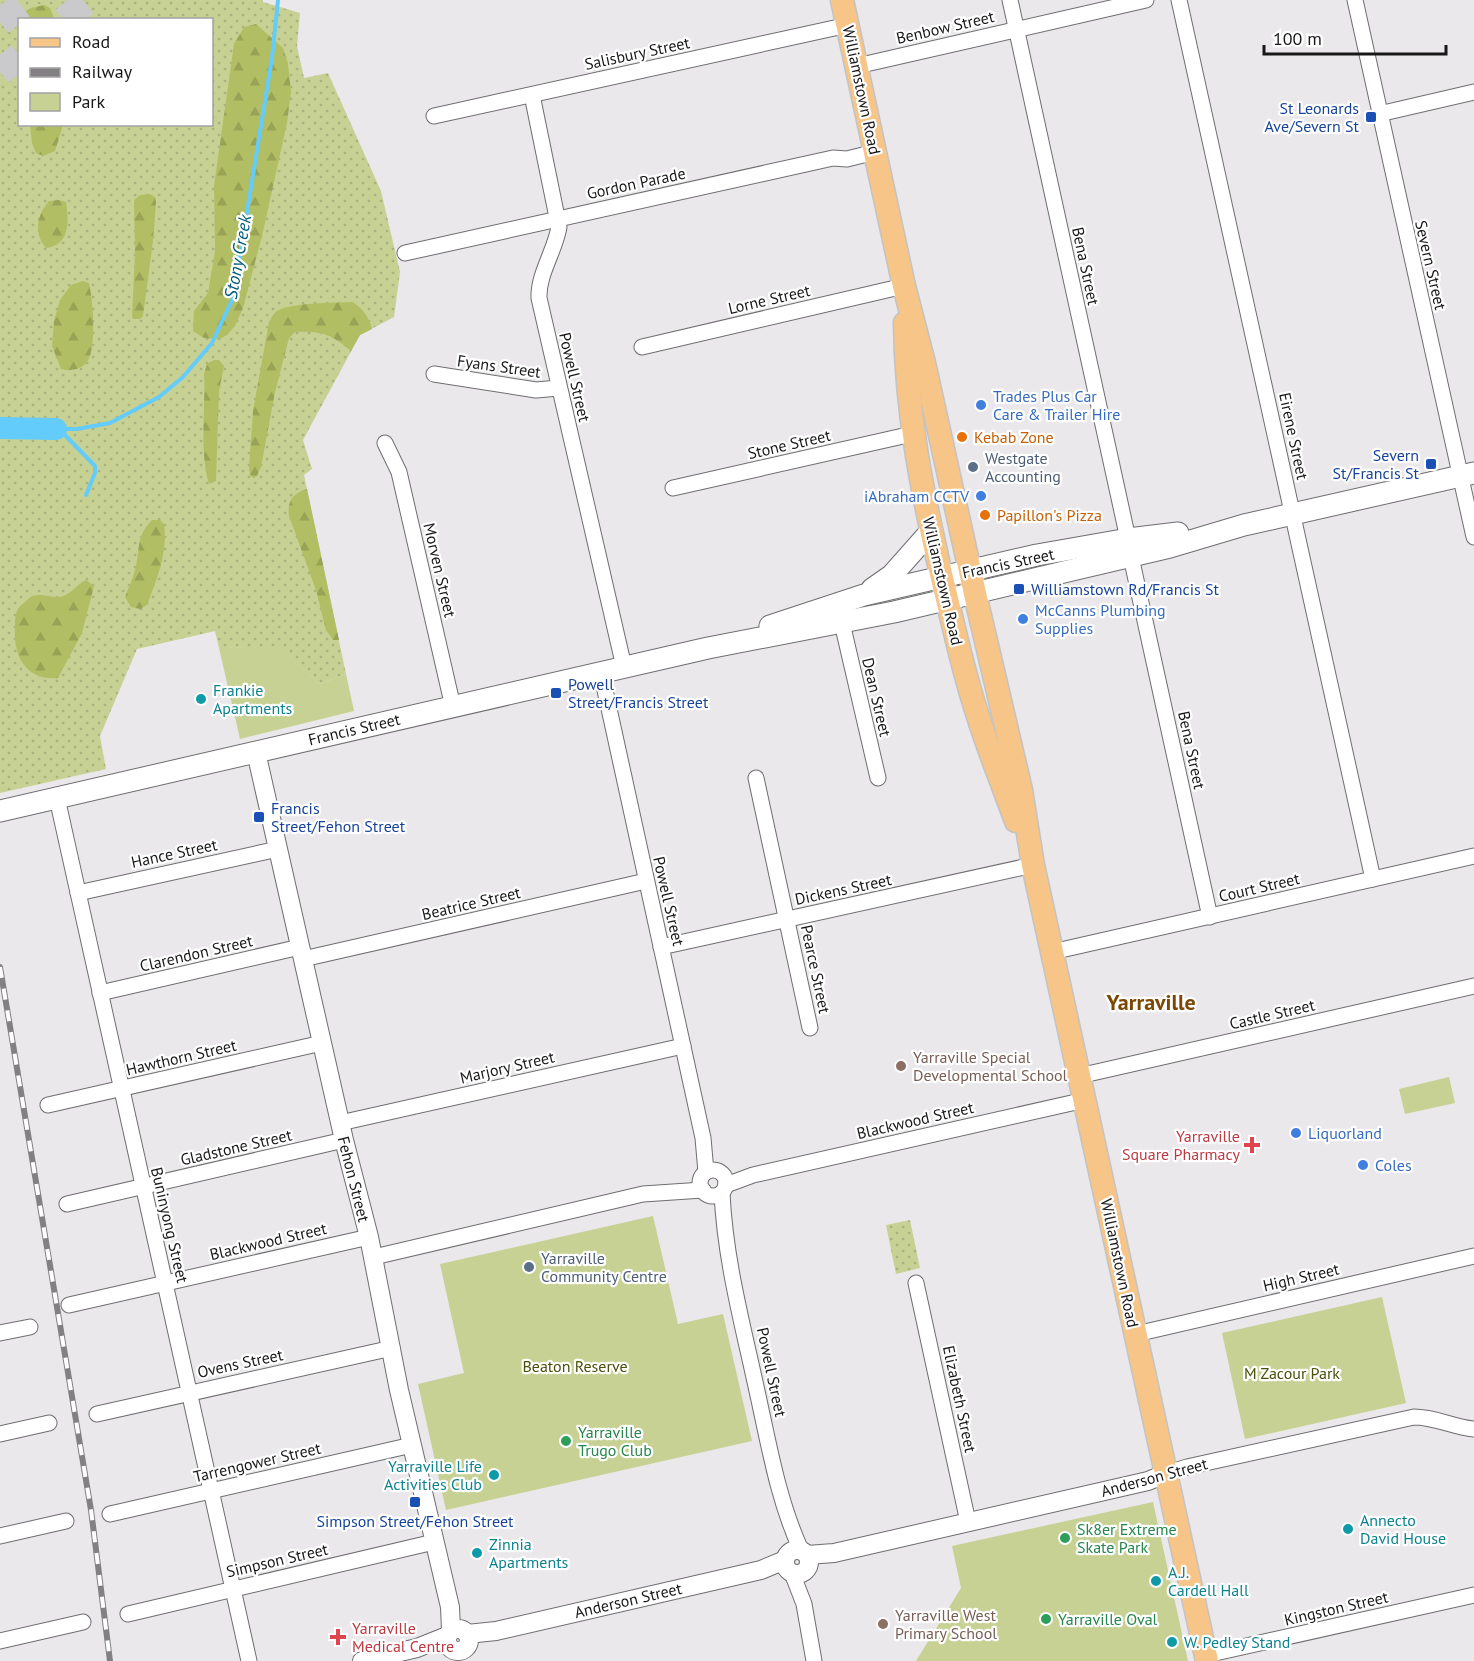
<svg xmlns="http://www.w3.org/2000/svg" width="1474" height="1661" font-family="'PT Sans',sans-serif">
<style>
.grass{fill:url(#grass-dots);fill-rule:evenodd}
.forest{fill:url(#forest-firs)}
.park{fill:#c7d193}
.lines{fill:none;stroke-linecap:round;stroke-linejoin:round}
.stream{stroke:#64ccfa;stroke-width:4}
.river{stroke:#64ccfa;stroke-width:22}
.motorway-tunnel{stroke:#cac9cc;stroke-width:27;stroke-dasharray:27 14;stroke-linecap:butt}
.minor-casing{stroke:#6f6d70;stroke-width:17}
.tertiary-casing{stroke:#6f6d70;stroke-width:20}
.secondary-casing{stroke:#6f6d70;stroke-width:23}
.primary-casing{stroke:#c3c3c3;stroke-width:25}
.minor{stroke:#fff;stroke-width:15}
.tertiary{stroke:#fff;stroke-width:18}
.secondary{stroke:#fff;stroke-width:21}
.primary{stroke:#f6c587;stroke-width:22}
.rail-casing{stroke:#828083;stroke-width:6}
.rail{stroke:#fff;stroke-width:4;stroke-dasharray:11;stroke-linecap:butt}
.transit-dot{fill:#1a4fb4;stroke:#fff;stroke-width:2}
.shop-dot{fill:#3f7fe0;stroke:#fff;stroke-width:2}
.food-dot{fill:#e8710a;stroke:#fff;stroke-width:2}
.service-dot{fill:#5c6f8a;stroke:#fff;stroke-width:2}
.culture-dot{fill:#0f9aa8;stroke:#fff;stroke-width:2}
.education-dot{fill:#8d6e63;stroke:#fff;stroke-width:2}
.health-dot{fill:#e0444e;stroke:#fff;stroke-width:2}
.leisure-dot{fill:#2e9e5b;stroke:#fff;stroke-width:2}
.labels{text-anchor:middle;stroke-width:4.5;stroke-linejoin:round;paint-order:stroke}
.street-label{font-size:16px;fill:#181819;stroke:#fff}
.transit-label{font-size:16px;fill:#164399;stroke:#fff;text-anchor:start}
.shop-label{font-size:16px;fill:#366cbe;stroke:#fff;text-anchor:start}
.food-label{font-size:16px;fill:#c56008;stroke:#fff;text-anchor:start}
.service-label{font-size:16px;fill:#4e5e75;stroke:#fff;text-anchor:start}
.culture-label{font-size:16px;fill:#0d838f;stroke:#fff;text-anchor:start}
.education-label{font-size:16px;fill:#785e54;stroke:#fff;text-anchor:start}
.health-label{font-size:16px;fill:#be3a42;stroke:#fff;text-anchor:end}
.park-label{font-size:16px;fill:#4a500b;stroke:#fff}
.leisure-label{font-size:16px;fill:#27864d;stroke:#fff;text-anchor:start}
.water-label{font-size:18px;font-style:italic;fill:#005b79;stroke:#fff}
.district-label{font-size:22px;font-weight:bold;fill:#7b4703;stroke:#fff}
</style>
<defs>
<pattern id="grass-dots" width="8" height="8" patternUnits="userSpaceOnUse" patternTransform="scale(1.5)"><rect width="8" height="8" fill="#c7d193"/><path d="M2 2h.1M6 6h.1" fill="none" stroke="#aab37e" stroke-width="1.8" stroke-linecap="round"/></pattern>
<pattern id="forest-firs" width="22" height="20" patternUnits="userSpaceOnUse" patternTransform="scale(1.5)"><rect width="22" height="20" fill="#b2be63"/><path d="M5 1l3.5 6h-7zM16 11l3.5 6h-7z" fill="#98a355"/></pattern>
</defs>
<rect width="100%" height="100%" fill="#eae8eb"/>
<g class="grass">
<path d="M0,0H263V2L300,13L297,46L304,78L328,73L381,191L400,272L394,317L360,335L303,440L312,469L304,475L346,674L319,684L282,647L219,648L215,631L137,649L100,736L106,769L0,793ZM20,20H212V124H20Z"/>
<polygon points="910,1220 920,1268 896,1274 886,1225"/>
</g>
<g class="forest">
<polygon points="44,5 50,8 54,19 20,19 22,13 31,8"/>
<polygon points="256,24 283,48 288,64 291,92 287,123 262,236 243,308 235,326 227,335 220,339 204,338 193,331 194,311 208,293 215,251 214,186 234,44 244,27"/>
<polygon points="30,125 63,125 55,151 43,156 36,153 32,143"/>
<polygon points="150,194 155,197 156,202 153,241 143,316 140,319 133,319 132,316 135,254 134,200 140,195"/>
<path d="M59,200L66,202C69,221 70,245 46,248C33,233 37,215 49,201Z"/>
<path d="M83,281L89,283C93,299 97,350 87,362C81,370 70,371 61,369L52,346L54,321L60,300L71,285Z"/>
<path d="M353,302C363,309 369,317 372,329L360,335L351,351C331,334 322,331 295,332L289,338L275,392L261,467L257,476L254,478L250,475L249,467L253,411L269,322C271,318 274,313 277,311C291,302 336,303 353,302Z"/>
<path d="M214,360H219L224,366L219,391L216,481L209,484C199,449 206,410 204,374L207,364Z"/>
<path d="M307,489L339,640H333L326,630L316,590L289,516C287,501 293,493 307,489Z"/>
<path d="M152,520H160L164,524C168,552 157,579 147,605L140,609L131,607L125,597C128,588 133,579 135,570C141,549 135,537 152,520Z"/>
<path d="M86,580L94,586L82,633L58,678C26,681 13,656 15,627C15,621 15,614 18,609C20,606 25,602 28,599C37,591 49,598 59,597C71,595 76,585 86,580Z"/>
</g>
<g class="park">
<polygon points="282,646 319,684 346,674 354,711 240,739 219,648"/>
<polygon points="1449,1077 1455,1103 1405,1114 1399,1089"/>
<polygon points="653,1216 678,1324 723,1314 752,1441 446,1510 418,1384 464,1373 440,1264"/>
<polygon points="1382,1297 1406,1403 1245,1439 1222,1333"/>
<polygon points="1153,1502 1188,1661 916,1661 961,1588 952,1546"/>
</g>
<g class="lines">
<g class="stream">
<polyline points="56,429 77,429 110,423 159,397 183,377 212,343 233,298 272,58 278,0"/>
<polyline points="57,430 63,433 95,466 95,473 86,495"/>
</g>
<polyline class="river" points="0,428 56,429"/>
<g class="motorway-tunnel">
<polyline points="64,20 88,0"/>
<polyline points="0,22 29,0"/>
<polyline points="0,72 20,56"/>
</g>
<g class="minor-casing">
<g id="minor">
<polyline points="1010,0 1128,539"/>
<polyline points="1179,0 1373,879"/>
<polyline points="1355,0 1474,537"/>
<polyline points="857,66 1146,0"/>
<path d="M532,95L559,227C555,251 538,274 539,298L624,667"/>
<polyline points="1379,114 1474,92"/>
<polyline points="434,116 848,25"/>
<polyline points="405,253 833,158 847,159 875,152"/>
<polyline points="642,347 904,286"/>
<polyline points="434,374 536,390 559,388"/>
<polyline points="385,443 399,472 453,707"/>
<polyline points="673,488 912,434"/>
<polyline points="1131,557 1210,917"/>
<polyline points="842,623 878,778"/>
<polyline points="601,672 703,1138 706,1172"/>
<polyline points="756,778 810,1028"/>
<polyline points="57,798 249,1661"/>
<polyline points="78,893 278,849"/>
<polyline points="661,947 1033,865"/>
<polyline points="1052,952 1474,856"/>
<polyline points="303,959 646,881"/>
<polyline points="100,993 300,947"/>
<polyline points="1079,1076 1474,986"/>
<polyline points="48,1105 322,1043"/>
<polyline points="340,1123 683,1046"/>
<circle cx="713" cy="1183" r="13"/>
<polyline points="726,1185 753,1175 1085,1100"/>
<path d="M722,1193C725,1260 743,1326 757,1391C769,1445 778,1500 801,1550"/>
<polyline points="67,1204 344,1140"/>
<polyline points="374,1257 643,1194 703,1190"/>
<polyline points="916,1283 968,1522"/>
<polyline points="69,1305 369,1237"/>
<polyline points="0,1333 30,1327"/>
<polyline points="1136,1334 1474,1256"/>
<polyline points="97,1414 392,1348"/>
<polyline points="0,1434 49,1423"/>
<path d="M1165,1474L1187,1467L1414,1417C1435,1417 1453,1427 1474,1429"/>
<polyline points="110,1514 412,1445"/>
<polyline points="0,1536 66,1521"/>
<polyline points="792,1573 804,1604 814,1661"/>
<polyline points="128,1614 434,1542"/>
<polyline points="0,1641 83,1622"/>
<polyline points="1206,1655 1474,1595"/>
</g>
</g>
<g class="tertiary-casing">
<g id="tertiary">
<polyline points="256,752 344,1140 369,1237 399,1390 450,1607 451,1630"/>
<circle cx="797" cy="1562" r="12"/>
<polyline points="807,1555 834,1553 1148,1481 1165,1474"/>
<circle cx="458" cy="1640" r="11"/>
<polyline points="467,1634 496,1631 761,1570 785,1560"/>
<polyline points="362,1661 417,1648 447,1636"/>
</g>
</g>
<g class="secondary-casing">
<g id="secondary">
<polyline points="872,589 892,575 931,531"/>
<polyline points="770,626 864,595 1037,555 1128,539 1178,533"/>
<polyline points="0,811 708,648 894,612 1170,547 1244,525 1474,473"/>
</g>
</g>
<g class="primary-casing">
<g id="primary">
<polyline points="842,0 904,286 924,363 978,607 1021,790 1033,865 1207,1661"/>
<path d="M905,323C906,412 922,492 942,578C950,611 957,643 966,676C979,725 998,773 1016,821"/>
</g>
</g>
<use href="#minor" class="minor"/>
<use href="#tertiary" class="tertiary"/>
<use href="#secondary" class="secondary"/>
<use href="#primary" class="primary"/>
<g class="rail-casing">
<polyline id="rail" points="0,967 91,1510 110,1661"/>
</g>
<use href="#rail" class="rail"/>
</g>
<g class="transit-dot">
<rect x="1365" y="111" width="12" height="12" rx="3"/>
<rect x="1425" y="458" width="12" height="12" rx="3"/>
<rect x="1013" y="583" width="12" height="12" rx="3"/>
<rect x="550" y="687" width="12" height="12" rx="3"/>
<rect x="253" y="811" width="12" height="12" rx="3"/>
<rect x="409" y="1496" width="12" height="12" rx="3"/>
</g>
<g class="shop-dot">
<circle cx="981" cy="405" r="6"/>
<circle cx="981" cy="496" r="6"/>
<circle cx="1023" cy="619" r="6"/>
<circle cx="1296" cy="1133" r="6"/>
<circle cx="1363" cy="1165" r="6"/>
</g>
<g class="food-dot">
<circle cx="962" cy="437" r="6"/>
<circle cx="985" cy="515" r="6"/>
</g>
<g class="service-dot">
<circle cx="973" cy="467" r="6"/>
<circle cx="529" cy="1267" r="6"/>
</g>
<g class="culture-dot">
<circle cx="201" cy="699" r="6"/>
<circle cx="494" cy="1475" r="6"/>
<circle cx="1348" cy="1529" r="6"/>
<circle cx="477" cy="1553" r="6"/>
<circle cx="1156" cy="1581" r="6"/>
<circle cx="1172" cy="1642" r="6"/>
</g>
<g class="education-dot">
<circle cx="901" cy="1066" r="6"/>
<circle cx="883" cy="1624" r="6"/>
</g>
<g class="health-dot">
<path d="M1249 1136h6v6h6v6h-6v6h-6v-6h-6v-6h6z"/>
<path d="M335 1628h6v6h6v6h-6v6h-6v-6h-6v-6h6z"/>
</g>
<g class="leisure-dot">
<circle cx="566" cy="1441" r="6"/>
<circle cx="1065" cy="1538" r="6"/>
<circle cx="1046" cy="1619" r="6"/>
</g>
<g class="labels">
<g class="street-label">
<text transform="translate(945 27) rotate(-13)" y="6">Benbow Street</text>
<text transform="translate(637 53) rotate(-12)" y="6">Salisbury Street</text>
<text transform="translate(862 90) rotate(78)" y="6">Williamstown Road</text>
<text transform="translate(636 183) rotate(-12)" y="6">Gordon Parade</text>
<text transform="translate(1431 265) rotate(77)" y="6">Severn Street</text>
<text transform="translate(1086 266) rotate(78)" y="6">Bena Street</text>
<text transform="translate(769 299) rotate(-13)" y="6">Lorne Street</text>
<text transform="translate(499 366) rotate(8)" y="6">Fyans Street</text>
<text transform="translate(575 377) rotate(77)" y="6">Powell Street</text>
<text transform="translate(1294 436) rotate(78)" y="6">Eirene Street</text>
<text transform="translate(789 444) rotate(-13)" y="6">Stone Street</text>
<text transform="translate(1008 563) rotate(-12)" y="6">Francis Street</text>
<text transform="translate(440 570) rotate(77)" y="6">Morven Street</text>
<text transform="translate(943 581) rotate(77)" y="6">Williamstown Road</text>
<text transform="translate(877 697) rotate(77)" y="6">Dean Street</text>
<text transform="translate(354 729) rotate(-13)" y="6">Francis Street</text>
<text transform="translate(1192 750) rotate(78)" y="6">Bena Street</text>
<text transform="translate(174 853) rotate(-12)" y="6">Hance Street</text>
<text transform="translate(1259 887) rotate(-13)" y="6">Court Street</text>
<text transform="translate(843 889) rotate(-12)" y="6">Dickens Street</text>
<text transform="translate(669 901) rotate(77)" y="6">Powell Street</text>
<text transform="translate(471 903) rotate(-13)" y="6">Beatrice Street</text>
<text transform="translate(196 953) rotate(-13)" y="6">Clarendon Street</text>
<text transform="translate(816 969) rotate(78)" y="6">Pearce Street</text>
<text transform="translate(1272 1014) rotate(-13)" y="6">Castle Street</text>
<text transform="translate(181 1057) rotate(-13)" y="6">Hawthorn Street</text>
<text transform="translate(507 1067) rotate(-13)" y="6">Marjory Street</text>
<text transform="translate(915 1120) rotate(-13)" y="6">Blackwood Street</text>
<text transform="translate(236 1147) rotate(-13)" y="6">Gladstone Street</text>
<text transform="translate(354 1179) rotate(76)" y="6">Fehon Street</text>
<text transform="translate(170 1225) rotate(77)" y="6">Buninyong Street</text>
<text transform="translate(268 1241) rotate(-13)" y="6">Blackwood Street</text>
<text transform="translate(1120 1263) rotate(78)" y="6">Williamstown Road</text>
<text transform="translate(1301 1277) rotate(-13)" y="6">High Street</text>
<text transform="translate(240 1363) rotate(-12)" y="6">Ovens Street</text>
<text transform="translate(772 1372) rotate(78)" y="6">Powell Street</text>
<text transform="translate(960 1399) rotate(78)" y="6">Elizabeth Street</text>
<text transform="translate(257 1462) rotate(-13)" y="6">Tarrengower Street</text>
<text transform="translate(1154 1477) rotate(-15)" y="6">Anderson Street</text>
<text transform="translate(277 1560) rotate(-13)" y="6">Simpson Street</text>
<text transform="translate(628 1600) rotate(-13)" y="6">Anderson Street</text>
<text transform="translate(1336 1608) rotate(-13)" y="6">Kingston Street</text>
</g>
<g class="transit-label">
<text x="1359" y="114" text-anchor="end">St Leonards<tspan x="1359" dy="18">Ave/Severn St</tspan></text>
<text x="1419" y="461" text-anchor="end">Severn<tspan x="1419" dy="18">St/Francis St</tspan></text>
<text x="1031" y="595">Williamstown Rd/Francis St</text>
<text x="568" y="690">Powell<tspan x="568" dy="18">Street/Francis Street</tspan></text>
<text x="271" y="814">Francis<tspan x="271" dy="18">Street/Fehon Street</tspan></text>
<text x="415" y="1527" text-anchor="middle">Simpson Street/Fehon Street</text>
</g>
<g class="shop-label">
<text x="993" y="402">Trades Plus Car<tspan x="993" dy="18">Care &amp; Trailer Hire</tspan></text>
<text x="969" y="502" text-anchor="end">iAbraham CCTV</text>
<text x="1035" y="616">McCanns Plumbing<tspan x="1035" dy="18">Supplies</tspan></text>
<text x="1308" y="1139">Liquorland</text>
<text x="1375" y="1171">Coles</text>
</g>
<g class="food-label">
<text x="974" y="443">Kebab Zone</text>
<text x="997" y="521">Papillon's Pizza</text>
</g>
<g class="service-label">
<text x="985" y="464">Westgate<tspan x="985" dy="18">Accounting</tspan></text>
<text x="541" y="1264">Yarraville<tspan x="541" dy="18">Community Centre</tspan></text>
</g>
<g class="culture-label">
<text x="213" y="696">Frankie<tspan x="213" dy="18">Apartments</tspan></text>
<text x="482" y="1472" text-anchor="end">Yarraville Life<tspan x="482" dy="18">Activities Club</tspan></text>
<text x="1360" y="1526">Annecto<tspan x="1360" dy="18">David House</tspan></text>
<text x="489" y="1550">Zinnia<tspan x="489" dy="18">Apartments</tspan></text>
<text x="1168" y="1578">A.J.<tspan x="1168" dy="18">Cardell Hall</tspan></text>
<text x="1184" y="1648">W. Pedley Stand</text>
</g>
<g class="education-label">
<text x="913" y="1063">Yarraville Special<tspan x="913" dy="18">Developmental School</tspan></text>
<text x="895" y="1621">Yarraville West<tspan x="895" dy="18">Primary School</tspan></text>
</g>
<g class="health-label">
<text x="1240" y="1142">Yarraville<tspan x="1240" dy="18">Square Pharmacy</tspan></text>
<text x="352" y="1634" text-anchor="start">Yarraville<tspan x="352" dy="18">Medical Centre</tspan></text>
</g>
<g class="park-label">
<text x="575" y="1372">Beaton Reserve</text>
<text x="1292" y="1379">M Zacour Park</text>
</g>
<g class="leisure-label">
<text x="578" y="1438">Yarraville<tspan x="578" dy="18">Trugo Club</tspan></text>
<text x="1077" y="1535">Sk8er Extreme<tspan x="1077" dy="18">Skate Park</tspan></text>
<text x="1058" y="1625">Yarraville Oval</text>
</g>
<g class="water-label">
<text transform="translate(238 257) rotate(-80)" y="6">Stony Creek</text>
</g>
<g class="district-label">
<text x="1151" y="1010">Yarraville</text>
</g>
</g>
<rect x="18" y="18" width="195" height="108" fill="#ffffff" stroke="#a3a3a3" stroke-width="1.5"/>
<rect x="30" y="38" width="30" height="9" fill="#f6c587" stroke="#a3a3a3" stroke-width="1.5"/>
<text x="72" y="48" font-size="18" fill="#181819">Road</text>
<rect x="30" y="68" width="30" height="9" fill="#828083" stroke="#a3a3a3" stroke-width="1.5"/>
<text x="72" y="78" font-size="18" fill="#181819">Railway</text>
<rect x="30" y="93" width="30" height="18" fill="#c7d193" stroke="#a3a3a3" stroke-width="1.5"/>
<text x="72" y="108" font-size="18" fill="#181819">Park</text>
<path d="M1264 45v9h182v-9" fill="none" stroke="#181819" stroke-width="3"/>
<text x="1273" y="45" font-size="18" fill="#181819" stroke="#ffffff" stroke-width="4.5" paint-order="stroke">100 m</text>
</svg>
